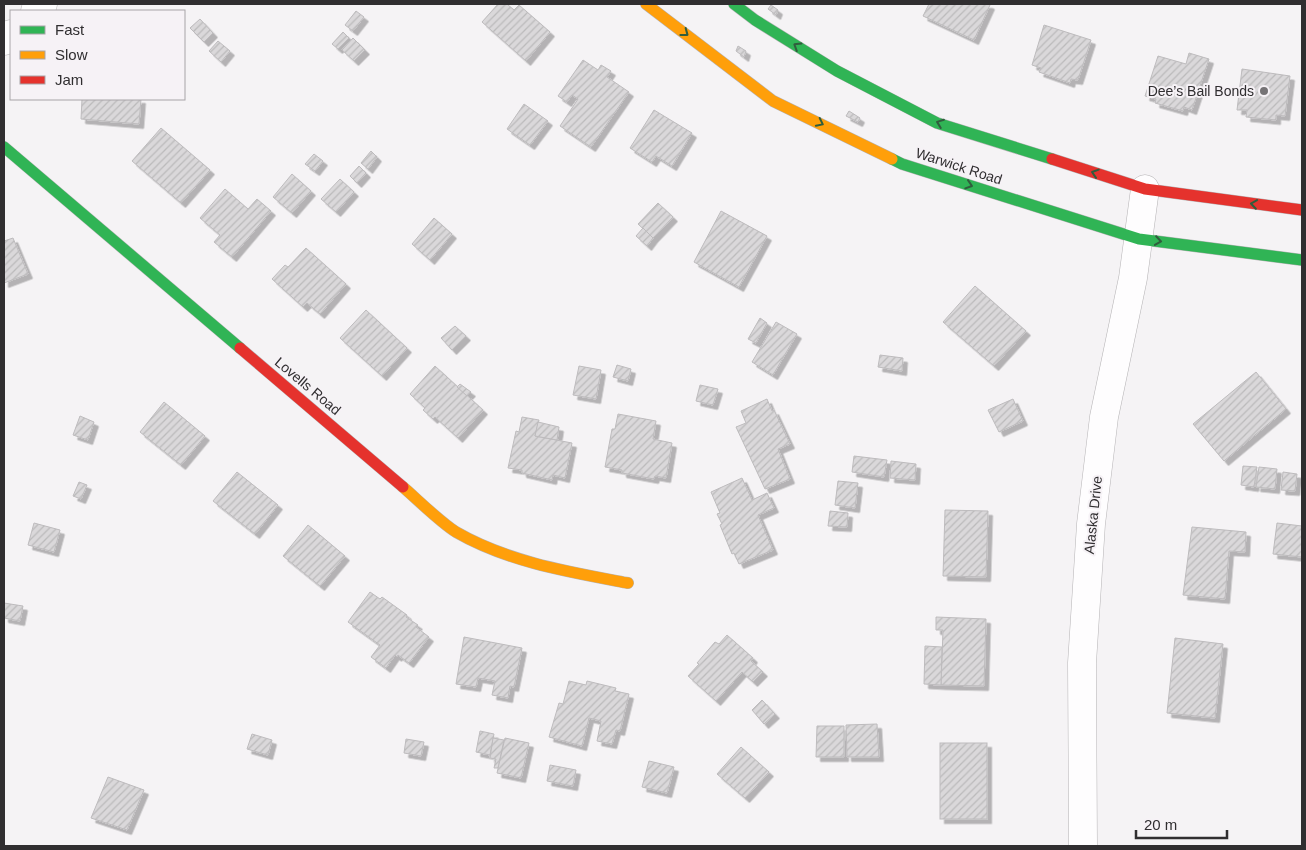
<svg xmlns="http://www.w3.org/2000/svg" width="1306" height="850" font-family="Arial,sans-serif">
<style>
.building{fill:url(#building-hatch);stroke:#bdbbbd;filter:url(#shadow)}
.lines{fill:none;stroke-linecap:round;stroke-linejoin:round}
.street-casing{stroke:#b5b3b5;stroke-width:29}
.fast-casing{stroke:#b5b3b5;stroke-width:12}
.slow-casing{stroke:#b5b3b5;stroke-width:12}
.jam-casing{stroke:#b5b3b5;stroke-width:12}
.street{stroke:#fefdfe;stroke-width:28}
.fast{stroke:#30b455;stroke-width:11}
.slow{stroke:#ff9f0a;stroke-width:11}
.jam{stroke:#e5322d;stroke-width:11}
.oneway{stroke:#305d3d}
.poi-dot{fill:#757375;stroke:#f6f2f6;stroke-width:2}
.labels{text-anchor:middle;stroke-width:4;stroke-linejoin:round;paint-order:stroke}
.poi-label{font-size:14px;fill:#302e30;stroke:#f6f2f6;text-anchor:end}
.street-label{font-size:14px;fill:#302e30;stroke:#f6f2f6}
</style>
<defs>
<pattern id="building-hatch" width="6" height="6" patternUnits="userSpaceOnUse" patternTransform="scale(1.25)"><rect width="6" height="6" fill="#dad8da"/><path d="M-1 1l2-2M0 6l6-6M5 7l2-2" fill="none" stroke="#bbbabb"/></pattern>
<filter id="shadow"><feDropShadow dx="4.5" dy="4.5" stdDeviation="0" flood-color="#0004"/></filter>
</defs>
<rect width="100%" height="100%" fill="#f5f3f5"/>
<g class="building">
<polygon points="498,4 507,4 514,10 519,5 550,32 526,61 482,22"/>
<polygon points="929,4 988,4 990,5 974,40 923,16"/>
<polygon points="771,5 778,10 776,15 768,9"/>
<polygon points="356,11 364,17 353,31 345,25"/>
<polygon points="200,19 213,33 204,42 190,28"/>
<polygon points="1044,25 1091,40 1078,80 1071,79 1070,83 1039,72 1041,68 1032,65"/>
<polygon points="343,32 349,38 338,49 332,44"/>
<polygon points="353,38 365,50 354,61 342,50"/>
<polygon points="218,41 230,51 221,62 209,51"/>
<polygon points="738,46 746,51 744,57 736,51"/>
<polygon points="1189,53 1209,59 1192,110 1184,107 1183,111 1155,103 1156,99 1145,96 1158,56 1186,64"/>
<polygon points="583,60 598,70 601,65 611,71 607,77 629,92 591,147 560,126 578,99 572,95 567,102 558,96"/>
<polygon points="1242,69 1290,76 1285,116 1276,115 1276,120 1246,117 1247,110 1237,110"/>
<polygon points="82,99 141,99 139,124 81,119"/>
<polygon points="524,104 548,121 530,145 507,129"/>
<polygon points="654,110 692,133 672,166 656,156 652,162 630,148"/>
<polygon points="849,111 860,118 858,122 846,116"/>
<polygon points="161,128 210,170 181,203 132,161"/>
<polygon points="371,151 377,157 368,169 361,163"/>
<polygon points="314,154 323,161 315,171 305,164"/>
<polygon points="359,166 366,173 357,183 350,176"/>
<polygon points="292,174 311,191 292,213 273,197"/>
<polygon points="340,179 354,192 336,212 321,199"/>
<polygon points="225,189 248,209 257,199 271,211 232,257 214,242 220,235 200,218"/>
<polygon points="658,203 673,217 653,238 638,224"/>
<polygon points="721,211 767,236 739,287 694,262"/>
<polygon points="434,218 452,234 430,260 412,244"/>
<polygon points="643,228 653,238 647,246 636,236"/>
<polygon points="13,238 28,274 4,283 4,241"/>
<polygon points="306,248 346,284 320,314 307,303 303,307 272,279 285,265 288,267"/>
<polygon points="975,286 1026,331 994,366 943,322"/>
<polygon points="366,310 407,348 382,376 340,338"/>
<polygon points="760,318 767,323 756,343 748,339"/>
<polygon points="776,322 797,334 773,375 752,362"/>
<polygon points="455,326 466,336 452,350 441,338"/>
<polygon points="880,355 903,358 902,371 878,367"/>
<polygon points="617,365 631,369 628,381 613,377"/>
<polygon points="435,366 483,410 458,438 435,417 433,419 423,410 425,408 410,394"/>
<polygon points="579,366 601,370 596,399 573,395"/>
<polygon points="1256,372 1286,409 1224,461 1193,424"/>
<polygon points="460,384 471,392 467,396 457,387"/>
<polygon points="700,385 718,389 713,405 696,401"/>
<polygon points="767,399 772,411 774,410 790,444 778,449 790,479 765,489 736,427 746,423 741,411"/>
<polygon points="1013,399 1023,421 999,432 988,410"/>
<polygon points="164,402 205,436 181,465 140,432"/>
<polygon points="618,414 656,421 653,439 672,443 666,478 655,476 654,479 622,473 622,470 605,467 612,429 615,429"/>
<polygon points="80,416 94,422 88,440 73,435"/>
<polygon points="522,417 539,420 535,436 572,443 565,478 553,475 552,480 522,473 522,470 508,468 516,431 519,432"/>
<polygon points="538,422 559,427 557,440 535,436"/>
<polygon points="854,456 887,460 884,477 852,472"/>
<polygon points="891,461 916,464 915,480 890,478"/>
<polygon points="1243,466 1257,467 1254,487 1241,485"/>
<polygon points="1259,467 1277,469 1275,489 1256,487"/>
<polygon points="237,472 278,505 255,534 213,501"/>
<polygon points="1283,472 1297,474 1295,491 1281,490"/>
<polygon points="742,478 752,500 767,493 774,508 758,515 773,550 739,564 734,553 732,554 720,525 722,524 717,514 720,513 711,492"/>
<polygon points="838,481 858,483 855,508 835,505"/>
<polygon points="79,482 87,485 81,499 73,496"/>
<polygon points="945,510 988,511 986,577 943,576"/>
<polygon points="830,511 848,513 847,527 828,526"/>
<polygon points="34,523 60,530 54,552 28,545"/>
<polygon points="1277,523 1302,526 1302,557 1273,554"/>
<polygon points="308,525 345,556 320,586 283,556"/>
<polygon points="1192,527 1246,532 1245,552 1229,551 1225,599 1183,595"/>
<polygon points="370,592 380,599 382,597 407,615 406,617 418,625 416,627 429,637 409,663 398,655 397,657 395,655 386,668 371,657 380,645 348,622"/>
<polygon points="4,603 23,606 20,621 4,618"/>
<polygon points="936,617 986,619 984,686 941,685 943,630 936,630"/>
<polygon points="727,635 753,658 751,661 763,672 753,682 742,672 716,701 688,676 699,664 697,663 715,642 719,644"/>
<polygon points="464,637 522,648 514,687 510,686 508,698 492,695 495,681 478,678 476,687 456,684"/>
<polygon points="1175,638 1223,644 1215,718 1167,713"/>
<polygon points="925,646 942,647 941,685 924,684"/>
<polygon points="569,681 586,685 587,681 616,688 615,691 629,694 620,731 616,730 612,744 597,741 601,721 589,718 582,746 549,737 559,703 563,704"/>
<polygon points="762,700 775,714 764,724 752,710"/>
<polygon points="877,724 879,757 847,757 846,725"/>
<polygon points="817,726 844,726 844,757 816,757"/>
<polygon points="480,731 494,734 490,755 476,752"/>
<polygon points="252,734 272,740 268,755 247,749"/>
<polygon points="493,738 504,740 498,768 494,768 496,759 490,758"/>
<polygon points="505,738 529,743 521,778 497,773"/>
<polygon points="406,739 424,742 421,756 404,753"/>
<rect x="940" y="743" width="47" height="76"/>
<polygon points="741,747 769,772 745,798 717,774"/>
<polygon points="649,761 674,767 667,793 642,787"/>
<polygon points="550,765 576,770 573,786 547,781"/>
<polygon points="108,777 144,790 127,830 91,818"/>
</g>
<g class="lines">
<g class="street-casing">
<g id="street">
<polyline points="35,11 43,4"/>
<polyline points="4,41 11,34"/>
<polyline points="1083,846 1082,663 1091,524 1104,417 1133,278 1145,189"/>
</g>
</g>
<g class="fast-casing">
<g id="fast">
<polyline points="734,4 755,20 837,71 937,123 1052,159"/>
<polyline points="4,147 240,348"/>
<polyline points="892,159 902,164 1139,239 1302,260"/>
</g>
</g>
<g class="slow-casing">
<g id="slow">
<polyline points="646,4 773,101 892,159"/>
<path d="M403,487C418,500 440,522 456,532C508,562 569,572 628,583"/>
</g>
</g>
<g class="jam-casing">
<g id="jam">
<polyline points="1052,159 1145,189 1302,210"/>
<polyline points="240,348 403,487"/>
</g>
</g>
<use href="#street" class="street"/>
<use href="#fast" class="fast"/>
<use href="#slow" class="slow"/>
<use href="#jam" class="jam"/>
</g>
<defs><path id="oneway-chevron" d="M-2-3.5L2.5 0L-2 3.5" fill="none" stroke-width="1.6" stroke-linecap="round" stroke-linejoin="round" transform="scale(1.25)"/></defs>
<g class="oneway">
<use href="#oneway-chevron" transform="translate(685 33) rotate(37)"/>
<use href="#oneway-chevron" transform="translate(797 46) rotate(-148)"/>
<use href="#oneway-chevron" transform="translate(820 123) rotate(26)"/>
<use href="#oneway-chevron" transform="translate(940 123) rotate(-159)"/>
<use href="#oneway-chevron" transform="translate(1095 173) rotate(-162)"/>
<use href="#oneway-chevron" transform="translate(969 185) rotate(18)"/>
<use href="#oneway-chevron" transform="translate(1254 204) rotate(-172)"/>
<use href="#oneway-chevron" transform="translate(1158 241) rotate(8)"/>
</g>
<circle class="poi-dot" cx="1264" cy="91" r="5"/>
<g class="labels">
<g class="poi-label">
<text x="1254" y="96">Dee’s Bail Bonds</text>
</g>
<g class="street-label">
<text transform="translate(959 166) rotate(18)" y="5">Warwick Road</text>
<text transform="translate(308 386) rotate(40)" y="5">Lovells Road</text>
<text transform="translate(1093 515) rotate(-84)" y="5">Alaska Drive</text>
</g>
</g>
<rect width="1306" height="850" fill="none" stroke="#302e30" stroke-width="10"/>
<rect x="10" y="10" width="175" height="90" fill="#f6f2f6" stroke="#a7a4a7"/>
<rect x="20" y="26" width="25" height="8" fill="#30b455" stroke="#a7a4a7"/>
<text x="55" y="35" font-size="15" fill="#302e30">Fast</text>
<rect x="20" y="51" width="25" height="8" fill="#ff9f0a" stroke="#a7a4a7"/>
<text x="55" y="60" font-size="15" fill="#302e30">Slow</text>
<rect x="20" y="76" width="25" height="8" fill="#e5322d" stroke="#a7a4a7"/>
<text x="55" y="85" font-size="15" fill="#302e30">Jam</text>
<path d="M1136 830v8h91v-8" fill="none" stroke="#302e30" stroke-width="2.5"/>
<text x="1144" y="830" font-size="15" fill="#302e30" stroke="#f6f2f6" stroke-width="4" paint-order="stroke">20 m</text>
</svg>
